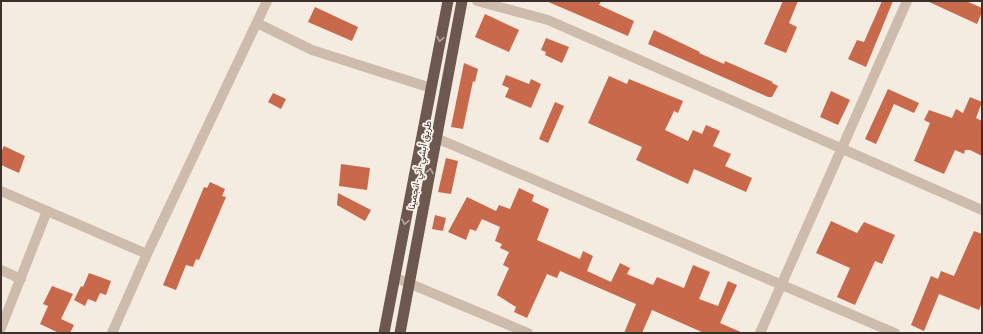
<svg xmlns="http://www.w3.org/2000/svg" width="983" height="334" font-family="'Public Sans',Vazirmatn,sans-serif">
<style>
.building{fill:#c8694b}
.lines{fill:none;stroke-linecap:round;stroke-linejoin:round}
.minor{stroke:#cdbbac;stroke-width:10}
.trunk{stroke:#6c584f;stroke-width:11}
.oneway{stroke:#b4a69e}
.labels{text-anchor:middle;stroke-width:3.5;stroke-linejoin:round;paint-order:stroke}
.street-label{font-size:10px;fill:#3b302b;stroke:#fbf5ee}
</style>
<rect width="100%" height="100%" fill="#f4ebe1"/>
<g class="building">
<polygon points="546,1 601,1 599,5 634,21 628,36"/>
<polygon points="783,1 798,1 789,23 797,27 786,53 764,44"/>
<polygon points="882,1 893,1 866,67 848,59 857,40 864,42"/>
<polygon points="927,1 966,1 982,8 982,12 977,24"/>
<polygon points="315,7 358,27 352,41 308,22"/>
<polygon points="485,14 519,30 509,52 475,37"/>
<polygon points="654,30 700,52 699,53 724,64 725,61 773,82 772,83 778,86 772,97 768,97 648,44"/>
<polygon points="546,38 569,47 562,63 545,55 546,52 541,50"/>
<polygon points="464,63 478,69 475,82 473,81 463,129 451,127"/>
<polygon points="506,75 529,84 531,79 541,84 531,108 505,97 509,88 502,85"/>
<polygon points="609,76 627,84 629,79 683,101 678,113 674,111 665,130 688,141 693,130 702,134 706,125 720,131 713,146 731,154 725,166 752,178 746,192 694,169 688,184 636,160 642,147 588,123"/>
<polygon points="888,89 919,103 914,113 894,104 876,144 865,139"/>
<polygon points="831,91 850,100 838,125 820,117"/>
<polygon points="273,93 286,99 281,109 268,102"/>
<polygon points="970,97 982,102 976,118 982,121 982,156 970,150 965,150 964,154 955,150 944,174 914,161 930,123 924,120 929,110 952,118 956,109 963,113"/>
<polygon points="555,102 564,106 548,143 539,139"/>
<polygon points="4,146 25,156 19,173 1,165 1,152"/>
<polygon points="446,158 458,161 451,194 438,192"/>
<polygon points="341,164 370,168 367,190 339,186"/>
<polygon points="210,182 225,189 222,196 226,197 199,260 196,259 193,267 186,265 176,290 163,285 204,187 207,188"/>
<polygon points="519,188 534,195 532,201 549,209 537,240 580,259 583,251 593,256 587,271 611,282 620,263 630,268 627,274 653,285 657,277 684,288 693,265 710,272 699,299 718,306 728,281 737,285 720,323 743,333 704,333 652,310 642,333 624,333 636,304 560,271 557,278 547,274 527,318 514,312 516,307 497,295 509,268 503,265 509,252 500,248 502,244 495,241 500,227 482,219 476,231 470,229 466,240 448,232 467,197 496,211 499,205 510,209"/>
<polygon points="338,193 371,210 365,221 337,205"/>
<polygon points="435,215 446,218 443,231 432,229"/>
<polygon points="831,221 857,233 864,222 895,235 882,264 875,261 855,305 837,297 850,268 816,253"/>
<polygon points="974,231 982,234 982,302 979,310 939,294 924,331 911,325 931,276 938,279 941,271 954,276"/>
<polygon points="89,273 111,281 106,295 100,293 96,302 88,299 85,306 74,300 81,286 83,287"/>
<polygon points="52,286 73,294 61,319 74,325 70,333 59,333 40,324 48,306 43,304"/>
</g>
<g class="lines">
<g class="minor">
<polyline points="477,1 548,20 982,210"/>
<polyline points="257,23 312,50 431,88"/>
<polyline points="436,138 895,333"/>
<polyline points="1,191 147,254"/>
<polyline points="1,270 21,279"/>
<polyline points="394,277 528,333"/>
<polyline points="1,328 47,211"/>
<polyline points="112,333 147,254 267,1"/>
<polyline points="760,333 907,1"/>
</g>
<g class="trunk">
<polyline points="384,333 448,1"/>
<polyline points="400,333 462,1"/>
</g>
</g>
<defs><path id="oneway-chevron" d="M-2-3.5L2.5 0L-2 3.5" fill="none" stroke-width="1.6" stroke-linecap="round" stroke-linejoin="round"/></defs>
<g class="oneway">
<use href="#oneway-chevron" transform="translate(440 39) rotate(101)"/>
<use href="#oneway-chevron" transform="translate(430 171) rotate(-79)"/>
<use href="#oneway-chevron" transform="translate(405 222) rotate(101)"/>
</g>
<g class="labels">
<g class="street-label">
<text transform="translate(419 165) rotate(-79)" y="4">طريق أبشي-أتي-انجمينا</text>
</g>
</g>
<rect width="983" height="334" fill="none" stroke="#3b302b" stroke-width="4"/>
</svg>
